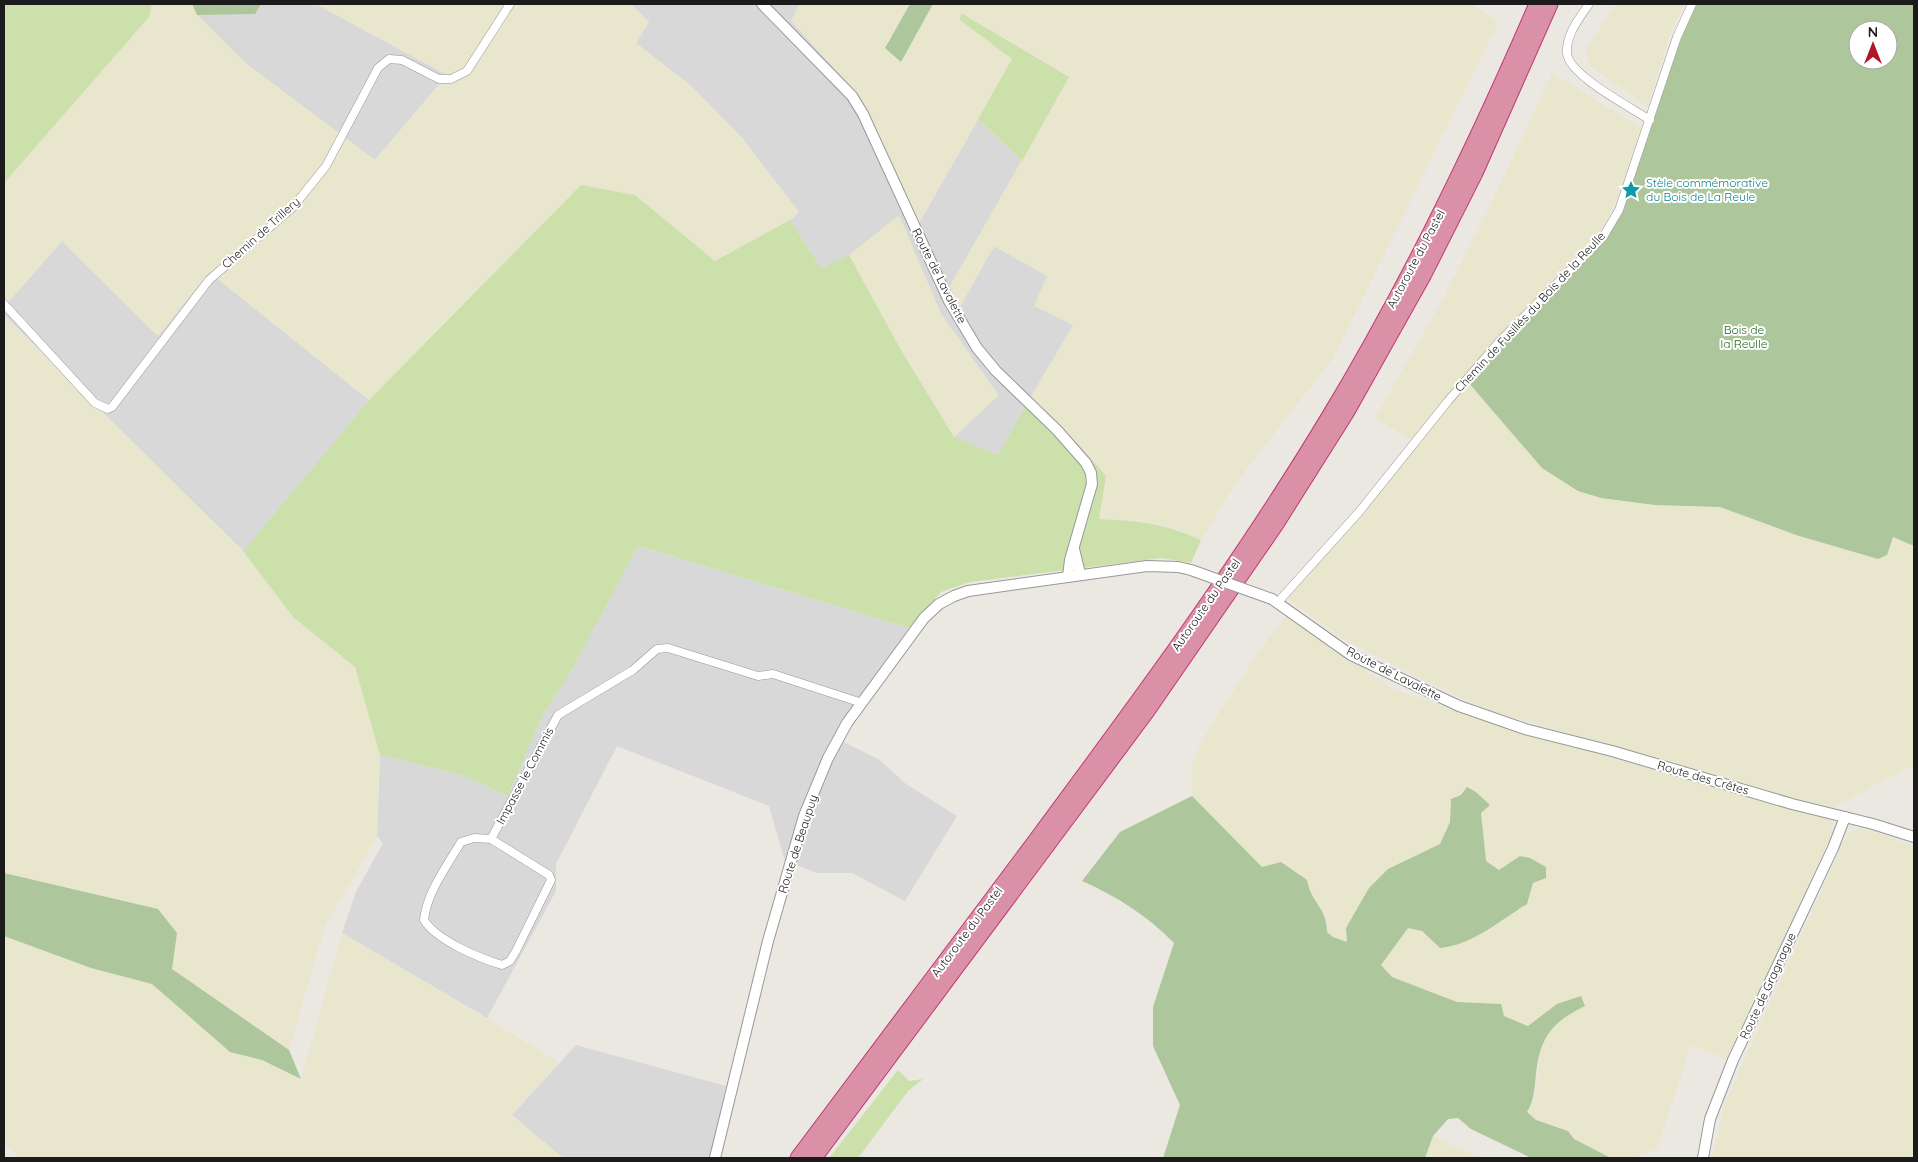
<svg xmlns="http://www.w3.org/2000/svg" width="1918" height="1162" font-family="Quicksand,sans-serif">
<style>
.residential{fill:#d9d8d8}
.farmland{fill:#e8e7ce}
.grass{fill:#cce0ac}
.forest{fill:#adc69b;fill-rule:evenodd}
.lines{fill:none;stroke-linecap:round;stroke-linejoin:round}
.minor-casing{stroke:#989898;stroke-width:9}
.tertiary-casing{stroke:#989898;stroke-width:12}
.motorway-casing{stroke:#c03777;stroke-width:17}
.minor{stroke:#fff;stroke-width:8}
.tertiary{stroke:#fff;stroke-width:10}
.motorway{stroke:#da91a8;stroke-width:15}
.tertiary-bridge-casing{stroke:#989898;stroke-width:12;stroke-linecap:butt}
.tertiary-bridge{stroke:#fff;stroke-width:10}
.labels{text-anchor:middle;stroke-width:4;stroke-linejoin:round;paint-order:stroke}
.culture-label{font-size:12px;fill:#0d838f;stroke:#fff;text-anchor:start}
.street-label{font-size:12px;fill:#1b1b1b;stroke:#fff}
.park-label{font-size:12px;fill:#1b6a17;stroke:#fff}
</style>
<rect width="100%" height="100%" fill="#ebe7e1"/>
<g class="residential">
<polygon points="218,4 316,4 447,75 375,160 244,62 197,15"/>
<polygon points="631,4 800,4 791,21 859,95 918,225 978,119 1022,161 949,288 960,307 994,246 1048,276 1073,325 998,455 954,437 998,395 941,314 899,216 849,255 821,268 790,220 799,212 742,138 691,86 636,43 649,22"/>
<polygon points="62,241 158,336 209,272 369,400 243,551 4,315 4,307"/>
<polygon points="637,546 909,628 834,737 880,760 906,784 957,816 905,901 852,873 817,873 785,861 769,806 617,746 556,864 556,891 487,1018 342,933 356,892 383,843 377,836 380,755 462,775 508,796 543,714 566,680"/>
<polygon points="576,1045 726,1086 710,1158 563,1158 512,1115"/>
</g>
<g class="farmland">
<polygon points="152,4 192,4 197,15 244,62 375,160 447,75 316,4 631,4 649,22 636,43 691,86 742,138 799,212 790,220 715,261 635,195 581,185 369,400 209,272 158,336 62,241 4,307 4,183 149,17"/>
<polygon points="800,4 910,4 885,47 901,62 933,4 1473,4 1498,23 1333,358 1235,484 1201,540 1175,528 1139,521 1098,519 1106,475 1078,444 1030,398 1073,325 1034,306 1047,276 994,246 960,307 949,288 1069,77 961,13 960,20 1013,59 918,225 859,95 791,21"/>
<polygon points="1616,4 1684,4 1670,33 1648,107 1590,66 1586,50"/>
<polygon points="1552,73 1641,128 1622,189 1604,226 1592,242 1463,376 1489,406 1654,505 1720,507 1796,535 1878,559 1887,555 1893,537 1914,546 1914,765 1833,807 1799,800 1491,711 1431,684 1342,638 1289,600 1290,594 1389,482 1418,443 1375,418 1443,299 1489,208"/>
<polygon points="899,215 941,314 999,395 954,437 901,350 849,255"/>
<polygon points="4,315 243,551 293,617 355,667 380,755 377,836 325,926 289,1050 172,969 177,933 158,909 4,873"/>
<polygon points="1288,614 1354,663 1395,690 1482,720 1830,820 1833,823 1831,837 1728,1060 1691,1045 1658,1147 1635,1158 1612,1158 1574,1139 1568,1131 1536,1120 1527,1112 1534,1101 1541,1047 1550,1029 1567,1015 1585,1006 1557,1004 1529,1026 1504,1016 1500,1004 1457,1002 1392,977 1381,965 1408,928 1422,931 1440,948 1520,856 1499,870 1486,861 1481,813 1461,795 1451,799 1450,822 1440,844 1388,869 1369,888 1346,928 1347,942 1333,937 1327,932 1327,918 1310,894 1262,867 1192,796 1192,764 1206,733 1262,647"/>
<polygon points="1861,828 1883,834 1914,847 1914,1158 1712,1158 1725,1104 1741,1067 1845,839 1850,832"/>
<polygon points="342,933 559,1062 512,1115 563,1158 20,1158 4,1144 4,936 91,968 152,984 230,1052 262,1060 301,1079"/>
<polygon points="1433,1136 1479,1158 1425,1158"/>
</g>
<g class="grass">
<polygon points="4,4 152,4 149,17 4,183"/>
<polygon points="961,13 1069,77 1022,161 978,119 1012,59 960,20"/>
<path d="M581,185L635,195L715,261L790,220L821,268L849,255L901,350L954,437L998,455L1030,398L1078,444L1106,476L1099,519C1139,521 1164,523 1201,540L1191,563L1162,558L970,582L941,592L909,628L638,546L566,680L543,714L508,796L462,775L380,755L355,667L293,617L243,551L369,400Z"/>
<polygon points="898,1070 909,1081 923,1079 908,1091 858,1158 829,1158"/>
</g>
<g class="forest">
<polygon points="192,4 261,4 255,14 197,15"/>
<polygon points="910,4 933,4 901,62 885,48"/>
<path d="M1697,4H1914V546L1893,537L1887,555L1878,559L1796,535L1720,507L1655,505L1601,498L1578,491L1542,468L1468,382L1477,369L1598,248L1622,213L1674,58L1689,17ZM1858,30H1888V60H1858Z"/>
<path d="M1467,787L1476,792L1490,805L1481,813L1486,861L1499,870L1520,856L1530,858L1546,867V878L1533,883L1527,904C1501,920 1471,946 1440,948L1422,931L1408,928L1381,965L1392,977L1457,1002L1501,1004L1504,1016L1528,1026L1557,1004L1581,996L1585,1006C1552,1022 1540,1037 1536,1074C1534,1089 1535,1099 1527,1112L1536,1120L1568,1131L1574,1139L1611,1158H1531L1471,1129L1458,1118L1448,1119L1433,1136L1425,1158H1163L1180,1105L1153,1046V1007L1174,943C1148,916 1116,896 1082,881L1120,832L1192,796L1262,867L1281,862L1307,880C1312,905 1327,907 1327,932L1333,937L1347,942L1346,928L1369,888L1388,869L1440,844L1450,822L1451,799L1461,795Z"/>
<polygon points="4,873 158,909 177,933 172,969 289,1050 301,1079 262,1060 230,1052 152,984 91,968 4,936"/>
</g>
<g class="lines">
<g class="minor-casing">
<g id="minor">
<path d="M1589,4C1579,19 1566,34 1567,53C1568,75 1632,108 1650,120"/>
<polyline points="4,304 95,403 108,409 112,407 209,280 293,207 326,166 378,68 389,59 402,60 439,79 451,79 467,71 510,4"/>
<polyline points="1278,602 1359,512 1448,401 1498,343 1603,237 1619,210 1677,37 1692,4"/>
<path d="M491,839L549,875L551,880L516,951L510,961L502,965C479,958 436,940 424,920C427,892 447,866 461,842L474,838L491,839L558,715L633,670L657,649L668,648L758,676L773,674L862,703"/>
</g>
</g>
<g class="tertiary-casing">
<g id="tertiary">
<polyline points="762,4 852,96 863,114 949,301 977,348 996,371 1057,430 1086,463 1091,473 1092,484 1070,560 1068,576"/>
<polyline points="1074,549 1080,574"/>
<polyline points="1272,599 1351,655 1459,706 1525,729 1612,751 1792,804 1873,824 1914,837"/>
<polyline points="715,1158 768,941 804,816 828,758 847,723 924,618 939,604 954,596 968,591 1147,566 1178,567 1191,570"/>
<polyline points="1703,1158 1710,1119 1733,1060 1833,848 1845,817"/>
</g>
</g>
<g class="motorway-casing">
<g id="motorway">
<path d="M798,1158C877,1053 955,948 1034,843C1137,704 1240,565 1329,417C1409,285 1476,145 1537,4"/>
<polyline points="814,1158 1147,711 1276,524 1346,413 1424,274 1475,173 1550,4"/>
</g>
</g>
<use href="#minor" class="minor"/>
<use href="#tertiary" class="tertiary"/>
<use href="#motorway" class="motorway"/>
<g class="tertiary-bridge-casing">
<polyline id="tertiary-bridge" points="1191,570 1272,599"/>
</g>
<use href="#tertiary-bridge" class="tertiary-bridge"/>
</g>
<defs>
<g id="sight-bare" transform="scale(1.5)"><path d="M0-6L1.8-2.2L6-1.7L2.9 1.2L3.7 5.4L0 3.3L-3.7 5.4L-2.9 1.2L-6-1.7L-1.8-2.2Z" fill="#0f9aa8" stroke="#fff" stroke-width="2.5" paint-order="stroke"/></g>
</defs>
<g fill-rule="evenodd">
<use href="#sight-bare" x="1631" y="190"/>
</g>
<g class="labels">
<g class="culture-label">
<text x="1646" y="187">Stèle commémorative<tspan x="1646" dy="14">du Bois de La Reule</tspan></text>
</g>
<g class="street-label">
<text transform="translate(261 233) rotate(-42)" y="4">Chemin de Trillery</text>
<text transform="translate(1416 259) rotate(-62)" y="4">Autoroute du Pastel</text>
<text transform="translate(939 276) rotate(63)" y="4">Route de Lavalette</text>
<text transform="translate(1530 312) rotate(-47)" y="4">Chemin de Fusillés du Bois de la Reulle</text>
<text transform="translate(1206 605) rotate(-55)" y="4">Autoroute du Pastel</text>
<text transform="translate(1394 674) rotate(27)" y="4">Route de Lavalette</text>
<text transform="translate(525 776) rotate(-62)" y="4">Impasse le Commis</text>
<text transform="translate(1703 778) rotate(16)" y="4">Route des Crêtes</text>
<text transform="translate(798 844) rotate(-72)" y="4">Route de Beaupuy</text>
<text transform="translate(967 932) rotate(-53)" y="4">Autoroute du Pastel</text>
<text transform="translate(1768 986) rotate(-65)" y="4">Route de Gragnague</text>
</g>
<g class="park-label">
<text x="1744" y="334">Bois de<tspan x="1744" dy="14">la Reulle</tspan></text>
</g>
</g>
<rect width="1918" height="1162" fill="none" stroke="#1b1b1b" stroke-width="10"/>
<g transform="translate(1873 45)"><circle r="24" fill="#ffffff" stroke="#a4a4a4"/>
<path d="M0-4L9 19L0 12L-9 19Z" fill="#af1729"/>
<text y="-8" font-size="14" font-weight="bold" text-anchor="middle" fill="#1b1b1b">N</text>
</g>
</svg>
